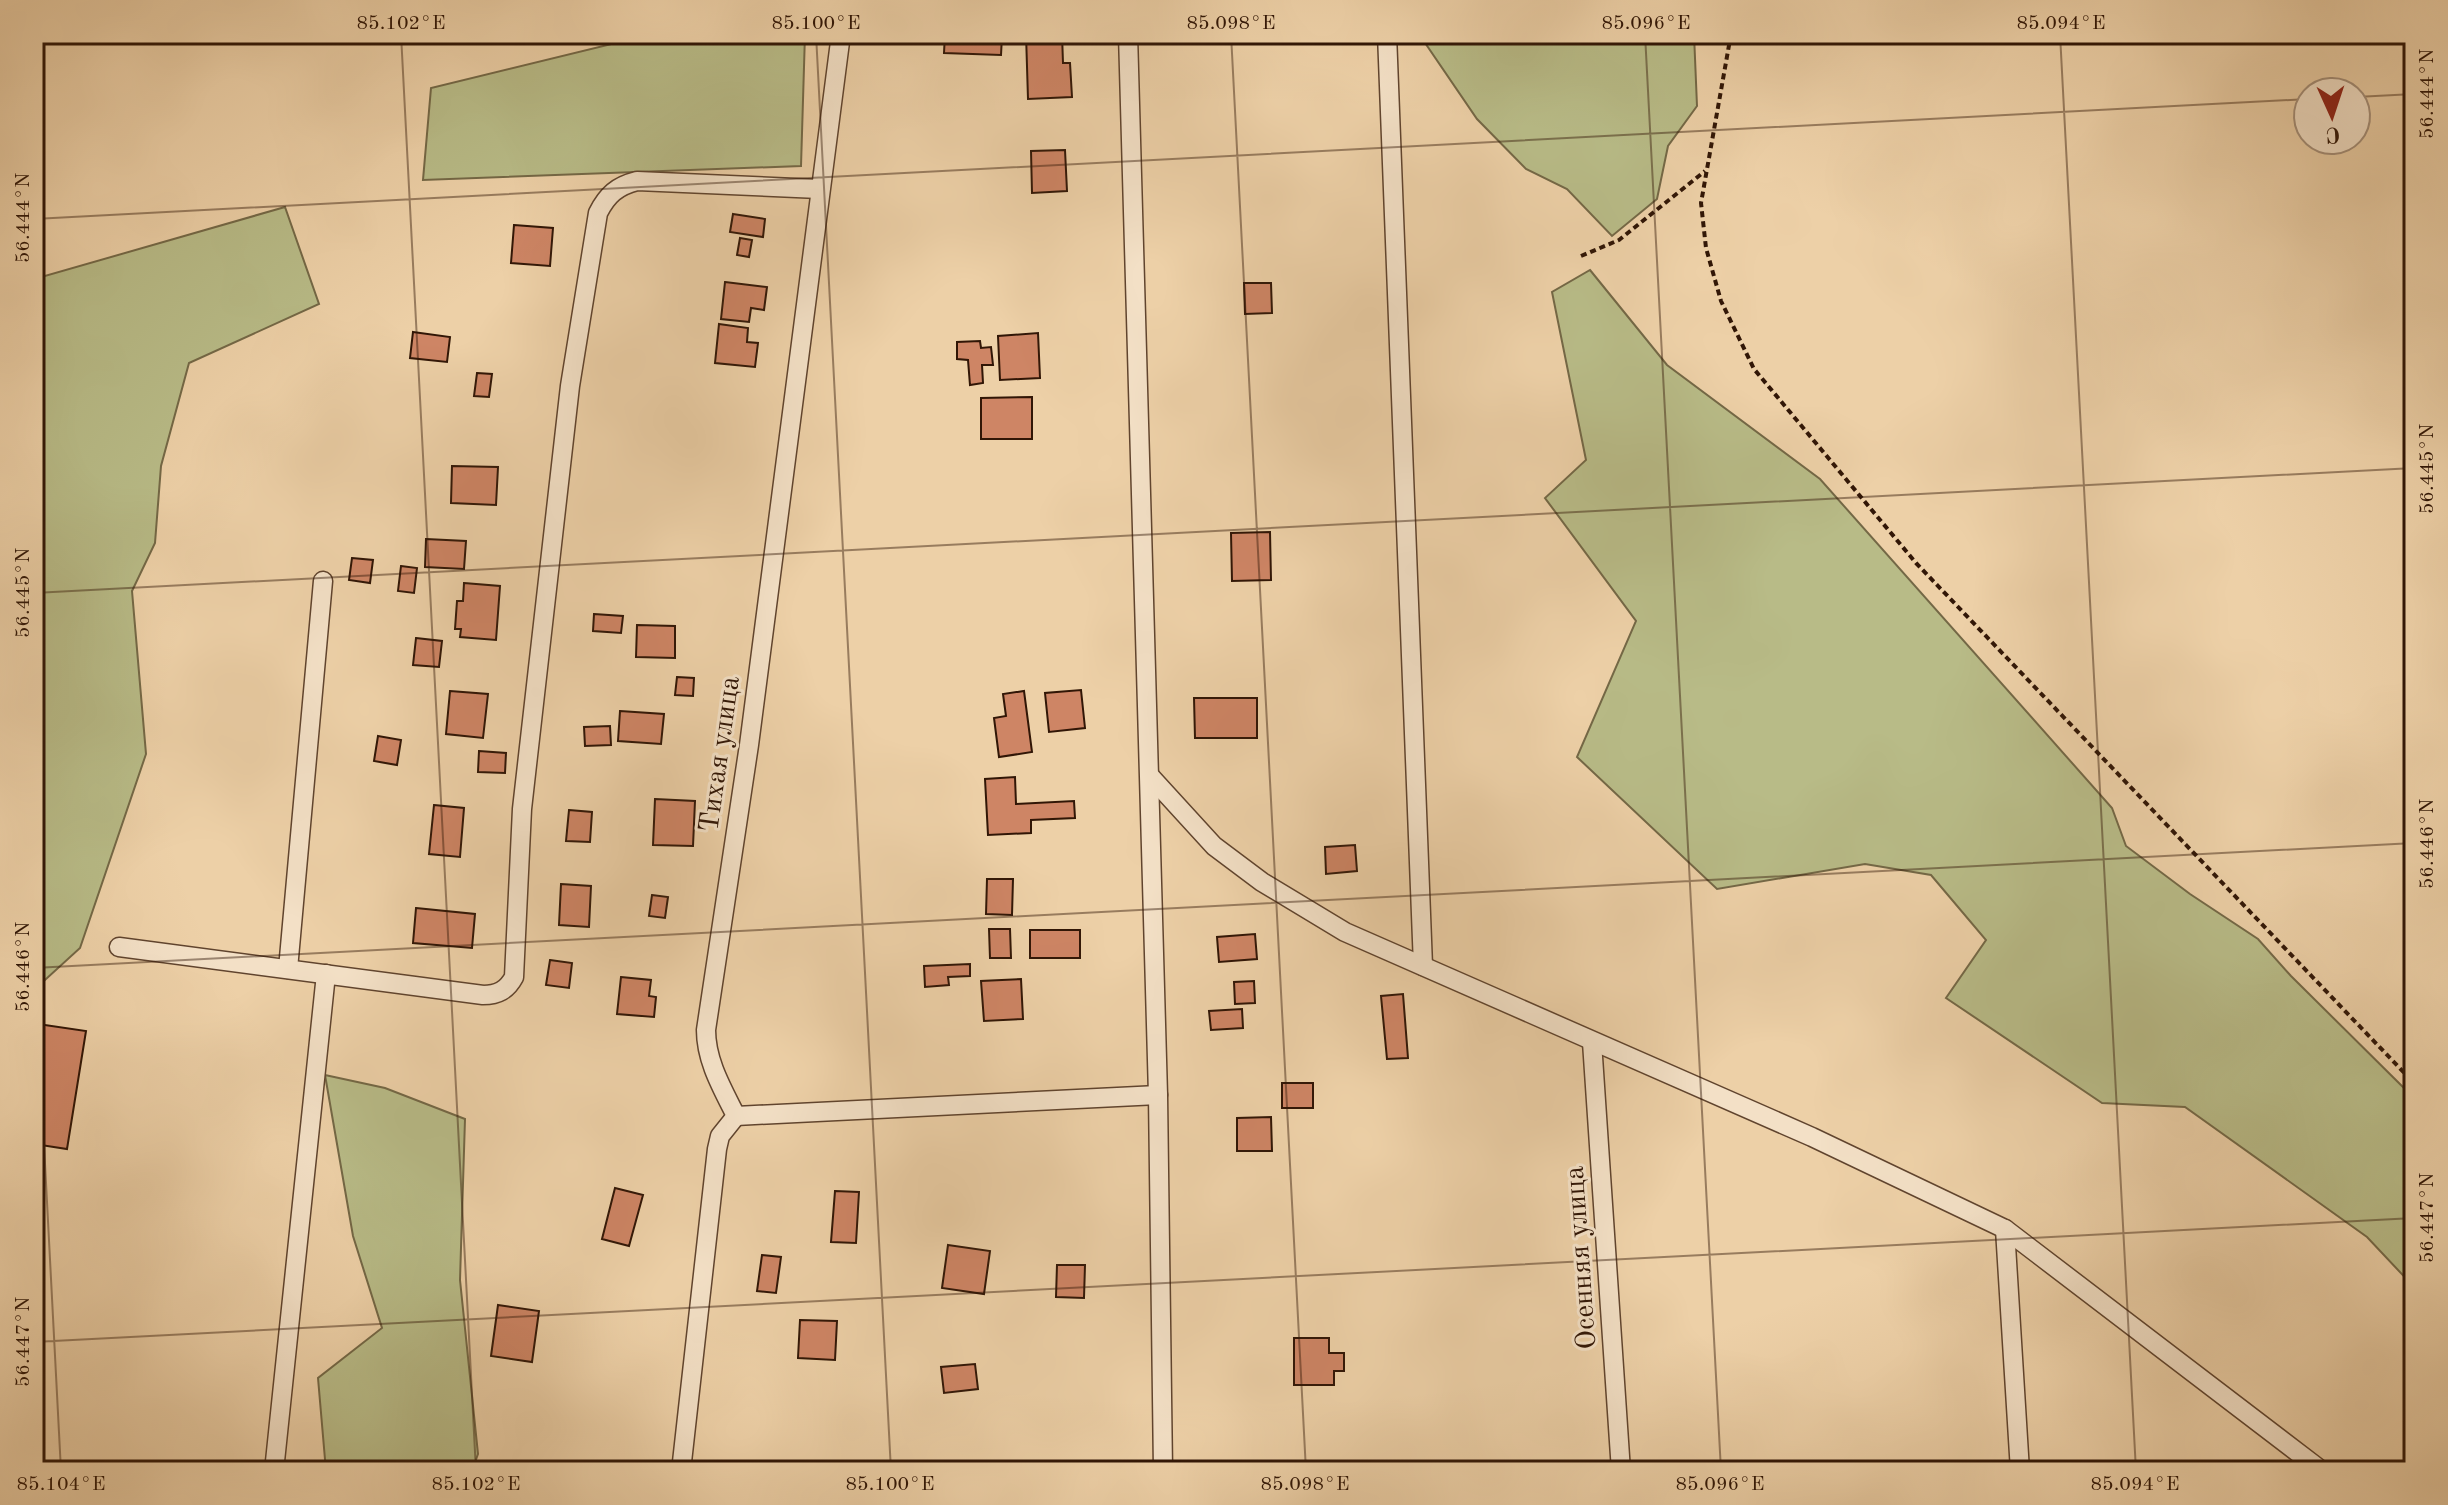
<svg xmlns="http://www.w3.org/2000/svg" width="2448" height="1505" font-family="'Old Standard TT',serif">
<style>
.green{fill:#b8bb87;stroke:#746846;stroke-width:2}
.building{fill:#ce8565;stroke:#311606;stroke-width:2}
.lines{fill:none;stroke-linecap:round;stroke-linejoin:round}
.minor-casing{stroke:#60442e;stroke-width:21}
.path{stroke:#311606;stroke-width:4;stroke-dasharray:6 4;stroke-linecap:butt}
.minor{stroke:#f3e0c6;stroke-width:18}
.ticks{fill:none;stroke:#311606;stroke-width:2;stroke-opacity:0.45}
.labels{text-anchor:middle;stroke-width:6;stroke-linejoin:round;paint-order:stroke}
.street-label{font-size:28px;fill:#311606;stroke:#f3e0c6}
.neatline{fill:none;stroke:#311606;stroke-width:3}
.ticks-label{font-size:20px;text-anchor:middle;fill:#311606}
</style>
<rect width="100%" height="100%" fill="#edd0a7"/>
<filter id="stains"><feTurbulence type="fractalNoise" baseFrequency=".0025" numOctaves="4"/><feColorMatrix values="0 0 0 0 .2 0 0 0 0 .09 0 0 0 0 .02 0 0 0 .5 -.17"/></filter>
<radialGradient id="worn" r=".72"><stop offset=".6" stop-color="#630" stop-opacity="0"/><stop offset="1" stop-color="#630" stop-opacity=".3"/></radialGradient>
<g class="green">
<polygon points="625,34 805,34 801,166 423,180 431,88 624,41"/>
<polygon points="1419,34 1694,34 1697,106 1668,146 1657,199 1612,236 1567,189 1526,169 1477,119"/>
<polygon points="285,207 319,304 189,363 161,466 155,543 132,591 146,754 80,948 34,990 34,270 45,276"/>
<polygon points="1590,270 1667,365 1820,479 2112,808 2126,846 2190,894 2258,939 2291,976 2414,1098 2414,1287 2367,1237 2185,1107 2102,1103 1946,998 1986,940 1931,875 1865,864 1717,889 1577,757 1636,621 1545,498 1586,460 1552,292"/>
<polygon points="325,1075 385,1088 465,1119 460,1280 478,1454 472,1471 326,1471 318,1378 382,1328 353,1236"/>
</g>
<g class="building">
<polygon points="945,34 1002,36 1001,55 944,53"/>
<polygon points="1026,34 1062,34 1063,63 1070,63 1072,97 1028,99"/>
<polygon points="1065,150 1067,191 1032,193 1031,151"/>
<polygon points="733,214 765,219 763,237 730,232"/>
<polygon points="514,225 553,228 550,266 511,263"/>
<polygon points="740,238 752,240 749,257 737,255"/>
<polygon points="725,282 767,287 764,310 751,308 749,322 721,319"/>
<polygon points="1244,283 1271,283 1272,313 1245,314"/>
<polygon points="719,324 748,328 747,342 758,343 755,367 715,363"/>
<polygon points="413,332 450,337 447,362 410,358"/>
<polygon points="1038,333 1040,378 1000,380 998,336"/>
<polygon points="980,341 981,348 991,347 993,365 982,365 983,383 970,385 968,360 957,359 957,342"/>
<polygon points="477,373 492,374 489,397 474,396"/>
<polygon points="1032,397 1032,439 981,439 981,398"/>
<polygon points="452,466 498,467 496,505 451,503"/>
<polygon points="1270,532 1271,580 1232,581 1231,533"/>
<polygon points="426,539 466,541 464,569 425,567"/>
<polygon points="352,558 373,560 370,583 349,580"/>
<polygon points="401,566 417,568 414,593 398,591"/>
<polygon points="464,583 500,586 496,640 460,637 461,629 455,629 457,601 463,601"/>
<polygon points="594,614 623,616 621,633 593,631"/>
<polygon points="637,625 675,626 675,658 636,657"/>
<polygon points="416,638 442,641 439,667 413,665"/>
<polygon points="677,677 694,678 693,696 675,695"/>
<polygon points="1081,690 1085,728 1049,732 1045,693"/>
<polygon points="450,691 488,694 483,738 446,734"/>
<polygon points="1024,691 1032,752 999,757 994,718 1006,716 1003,694"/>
<polygon points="1194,698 1257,698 1257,738 1195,738"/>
<polygon points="620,711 664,714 661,744 618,741"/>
<polygon points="610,726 611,745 585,746 584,727"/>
<polygon points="378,736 401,740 397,765 374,761"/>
<polygon points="479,751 506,753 505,773 478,772"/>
<polygon points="1015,777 1016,804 1074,801 1075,818 1031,820 1031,833 988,835 985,779"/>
<polygon points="655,799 695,801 693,846 653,845"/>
<polygon points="434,805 464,808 460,857 429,854"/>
<polygon points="569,810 592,812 590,842 566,841"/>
<polygon points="1355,845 1357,871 1326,874 1325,847"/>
<polygon points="987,879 1013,879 1012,915 986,914"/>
<polygon points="561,884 591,886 589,927 559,925"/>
<polygon points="652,895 668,897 665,918 649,916"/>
<polygon points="416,908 475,914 472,948 413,943"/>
<polygon points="989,929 1010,929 1011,958 990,958"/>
<rect x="1030" y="930" width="50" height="28"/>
<polygon points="1255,934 1257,959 1219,962 1217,937"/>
<polygon points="550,960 572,963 569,988 546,985"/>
<polygon points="970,964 970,976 948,977 949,985 925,987 924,966"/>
<polygon points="621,977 651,980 649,996 656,997 654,1017 617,1014"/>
<polygon points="1021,979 1023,1019 984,1021 981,981"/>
<polygon points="1254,981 1255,1003 1235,1004 1234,982"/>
<polygon points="1403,994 1408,1058 1387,1059 1381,996"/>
<polygon points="1242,1009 1243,1028 1211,1030 1209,1011"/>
<polygon points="38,1024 86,1031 67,1149 34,1144 34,1046"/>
<rect x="1282" y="1083" width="31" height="25"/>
<polygon points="1271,1117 1272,1151 1237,1151 1237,1118"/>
<polygon points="615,1188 643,1195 629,1246 602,1239"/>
<polygon points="835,1191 859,1192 856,1243 831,1242"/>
<polygon points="948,1245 990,1251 984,1294 942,1288"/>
<polygon points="762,1255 781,1257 776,1293 757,1291"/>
<polygon points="1057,1265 1085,1265 1084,1298 1056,1297"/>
<polygon points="498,1305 539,1311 532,1362 491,1356"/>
<polygon points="800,1320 837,1321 835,1360 798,1358"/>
<polygon points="1294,1338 1329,1338 1329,1353 1344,1353 1344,1371 1334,1371 1334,1385 1294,1385"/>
<polygon points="975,1364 978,1389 944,1393 941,1367"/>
</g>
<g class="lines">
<g class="minor-casing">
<g id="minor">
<polyline points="1128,34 1158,1095 1163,1471"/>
<polyline points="1387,34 1423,966"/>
<polyline points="1150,776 1214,846 1262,882 1345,932 1812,1137 2005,1229 2322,1471"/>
<path d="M119,947L483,995C498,995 507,990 514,977L522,809L570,386L598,213C607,195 617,186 637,181L819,189"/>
<polyline points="288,969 323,581"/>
<polyline points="1592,1042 1621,1471"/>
<polyline points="736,1116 1158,1095"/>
<polyline points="2005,1229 2020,1471"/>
<polyline points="274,1471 326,974"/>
<path d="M681,1471L717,1149L720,1136L736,1116C722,1088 706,1061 706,1030L749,745L841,34"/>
</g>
</g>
<g class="path">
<polyline points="1731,34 1701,203 1706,248 1721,301 1754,369 1916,563 2414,1083"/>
<polyline points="1581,256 1619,240 1705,171"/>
</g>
<use href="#minor" class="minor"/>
</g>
<path class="ticks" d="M401,34L476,1471M816,34L891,1471M1231,34L1306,1471M1645,34L1721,1471M2060,34L2136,1471M2356,97L2414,94M34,219L2308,99M34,593L2414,468M34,952L61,1471M34,968L2414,843M34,1342L2414,1218"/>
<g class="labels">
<g class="street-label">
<text transform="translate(718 754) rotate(-82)" y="10">Тихая улица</text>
<text transform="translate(1579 1258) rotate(-94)" y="10">Осенняя улица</text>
</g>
</g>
<rect width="2448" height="1505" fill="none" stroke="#edd0a7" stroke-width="88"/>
<g transform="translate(2332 116) rotate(177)"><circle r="38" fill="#f3e0c6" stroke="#a58f79" stroke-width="2"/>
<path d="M0-6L14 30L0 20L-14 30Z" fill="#8f2418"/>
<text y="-12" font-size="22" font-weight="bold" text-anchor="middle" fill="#311606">С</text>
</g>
<rect x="44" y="44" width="2360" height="1417" class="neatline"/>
<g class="ticks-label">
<text x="401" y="29">85.102°E</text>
<text x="816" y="29">85.100°E</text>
<text x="1231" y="29">85.098°E</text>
<text x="1646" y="29">85.096°E</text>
<text x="2061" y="29">85.094°E</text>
<text transform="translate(2426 94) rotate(-90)" y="7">56.444°N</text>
<text transform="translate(22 218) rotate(-90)" y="7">56.444°N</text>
<text transform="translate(2426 469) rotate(-90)" y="7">56.445°N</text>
<text transform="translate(22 593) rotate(-90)" y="7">56.445°N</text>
<text transform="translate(2426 844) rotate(-90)" y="7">56.446°N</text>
<text transform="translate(22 967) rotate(-90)" y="7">56.446°N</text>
<text transform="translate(2426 1218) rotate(-90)" y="7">56.447°N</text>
<text transform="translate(22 1342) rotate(-90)" y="7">56.447°N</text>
<text x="61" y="1490">85.104°E</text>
<text x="476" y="1490">85.102°E</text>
<text x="890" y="1490">85.100°E</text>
<text x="1305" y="1490">85.098°E</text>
<text x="1720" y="1490">85.096°E</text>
<text x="2135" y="1490">85.094°E</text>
</g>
<rect width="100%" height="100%" filter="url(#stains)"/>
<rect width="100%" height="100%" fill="url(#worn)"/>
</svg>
